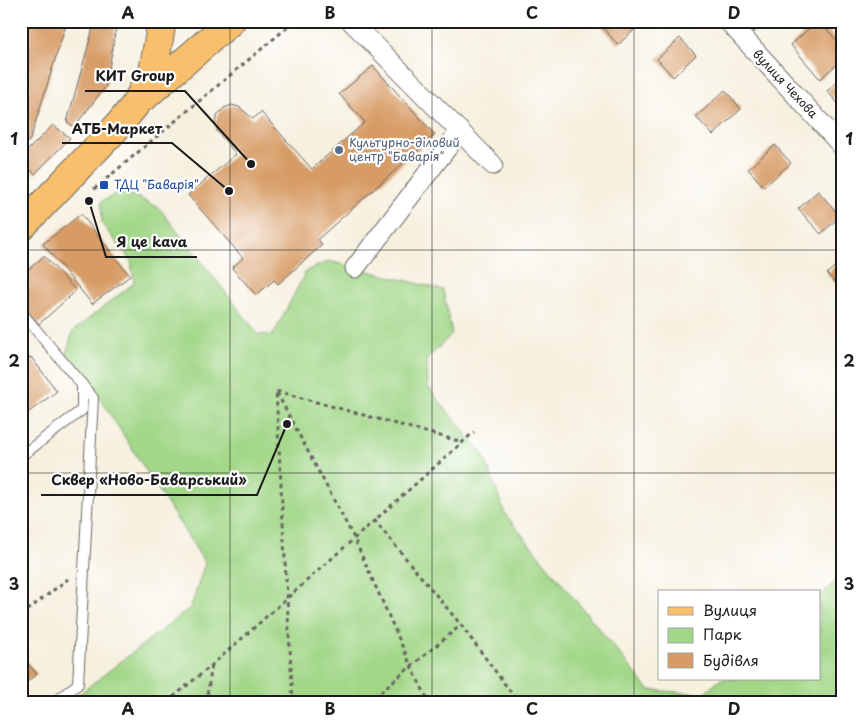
<svg xmlns="http://www.w3.org/2000/svg" width="863" height="723" font-family="'Playpen Sans',sans-serif">
<style>
.green{fill:#a2d788;stroke:#5f7a52}
.building{fill:#d79b65}
.lines{fill:none;stroke-linecap:round;stroke-linejoin:round}
.lane-casing{stroke:#686660;stroke-width:12}
.street-casing{stroke:#686660;stroke-width:21}
.primary-casing{stroke:#686660;stroke-width:30}
.path{stroke:#686660;stroke-width:3;stroke-dasharray:4 4;stroke-linecap:butt}
.lane{stroke:#fff;stroke-width:10}
.street{stroke:#fff;stroke-width:19}
.primary{stroke:#f9bf6d;stroke-width:28}
.grid{fill:none;stroke:#1c1c1c;stroke-width:1;stroke-opacity:0.55}
.service-dot{fill:#5c6f8a;stroke:#fff;stroke-width:2}
.transit-dot{fill:#1a4fb4;stroke:#fff;stroke-width:2}
.labels{text-anchor:middle;stroke-width:4.5;stroke-linejoin:round;paint-order:stroke}
.street-label{font-size:12px;fill:#1c1c1c;stroke:#fff}
.service-label{font-size:12px;fill:#4e5e75;stroke:#fff;text-anchor:start}
.transit-label{font-size:12px;fill:#164399;stroke:#fff;text-anchor:start}
.leader{fill:none;stroke:#1c1c1c;stroke-width:2}
.callout-dot{fill:#1c1c1c;stroke:#fff;stroke-width:2}
.callout-label{font-size:14px;text-anchor:middle;font-weight:bold;fill:#1c1c1c;stroke:#fff;stroke-width:4.5;stroke-linejoin:round;paint-order:stroke}
.neatline{fill:none;stroke:#1c1c1c;stroke-width:2}
.grid-label{font-size:16px;text-anchor:middle;font-weight:bold;fill:#1c1c1c}
</style>
<rect width="100%" height="100%" fill="#fff"/>
<filter id="ink" filterUnits="userSpaceOnUse"><feTurbulence type="fractalNoise" baseFrequency=".02" numOctaves="2"/><feDisplacementMap in="SourceGraphic" scale="10" xChannelSelector="R" yChannelSelector="G"/><feConvolveMatrix kernelMatrix="1 2 1 2 8 2 1 2 1" color-interpolation-filters="sRGB"/></filter>
<filter id="wash" filterUnits="userSpaceOnUse"><feTurbulence type="fractalNoise" baseFrequency=".0096" numOctaves="4" result="noise"/><feDisplacementMap in="SourceGraphic" scale="20" xChannelSelector="R" yChannelSelector="G"/><feGaussianBlur stdDeviation="1.12" result="paint"/><feColorMatrix in="noise" values="0 0 0 0 0 0 0 0 0 0 0 0 0 0 0 0 0 1.4 0 .05"/><feComposite in="paint" operator="in"/></filter>
<g filter="url(#wash)">
<rect width="100%" height="100%" fill="#f6f0df"/>
<polygon class="green" points="123,190 159,208 230,298 258,334 273,335 306,271 329,261 443,290 452,334 427,359 428,387 484,456 505,514 649,690 703,694 721,679 819,679 819,596 842,576 842,702 69,702 191,607 205,563 96,392 66,354 73,331 134,283 131,260 102,224 101,202"/>
<g id="blocks">
<g class="building">
<polygon points="21,21 67,21 30,140 21,147"/>
<polygon points="95,21 117,22 106,86 74,127 67,122"/>
<polygon points="597,21 643,21 618,45"/>
<polygon points="744,21 766,21 754,32"/>
<polygon points="817,21 819,21 842,46 842,60 820,79 791,45"/>
<polygon points="680,38 696,55 673,77 657,59"/>
<polygon points="373,66 435,135 318,239 322,245 278,284 274,280 256,295 232,268 243,258 188,195 236,154 217,131 215,122 218,114 224,108 232,105 239,107 244,111 253,119 261,112 312,169 365,122 339,94"/>
<polygon points="842,77 842,108 827,91"/>
<polygon points="725,90 741,109 713,135 696,117"/>
<polygon points="53,125 70,138 35,174 21,162 21,157"/>
<polygon points="775,145 791,163 764,187 748,169"/>
<polygon points="818,191 840,216 821,234 798,209"/>
<polygon points="81,214 130,276 92,304 43,244"/>
<polygon points="44,256 76,291 39,324 21,304 21,276"/>
<polygon points="842,259 842,290 827,274"/>
<polygon points="31,357 57,391 21,418 21,364"/>
<polygon points="21,655 37,674 21,686"/>
</g>
</g>
</g>
<g filter="url(#ink)">
<use href="#blocks" fill-opacity="0" stroke="#686660" stroke-width="1"/>
<g class="lines">
<g class="lane-casing">
<g id="lane">
<polyline points="21,312 93,398 78,684 55,702"/>
<polyline points="21,456 82,410 82,384"/>
</g>
</g>
<g class="street-casing">
<g id="street">
<polyline points="351,21 493,165"/>
<polyline points="728,21 842,146"/>
<polyline points="355,268 460,131"/>
</g>
</g>
<g class="primary-casing">
<g id="primary">
<polyline points="144,97 231,21"/>
<polyline points="21,227 118,126 135,105 153,72 162,21"/>
</g>
</g>
<g class="path">
<polyline points="94,189 295,21"/>
<polyline points="277,393 354,538 411,666 429,702"/>
<polyline points="374,520 461,625 518,702"/>
<polyline points="21,615 68,579"/>
<polyline points="167,702 212,665 474,432"/>
<polyline points="206,702 212,665"/>
<polyline points="293,702 287,598 276,391 462,442"/>
<polyline points="368,702 461,625"/>
</g>
<use href="#lane" class="lane"/>
<use href="#street" class="street"/>
<use href="#primary" class="primary"/>
</g>
</g>
<path class="grid" d="M230,21V702M432,21V702M634,21V702M21,250H842M21,473H842"/>
<circle class="service-dot" cx="339" cy="150" r="5"/>
<rect class="transit-dot" x="99" y="180" width="10" height="10" rx="2.5"/>
<g class="labels">
<g class="street-label">
<text transform="translate(785 84) rotate(47)" y="4">вулиця Чехова</text>
</g>
<g class="service-label">
<text x="349" y="147">Культурно-діловий<tspan x="349" dy="14">центр "Баварія"</tspan></text>
</g>
<g class="transit-label">
<text x="114" y="189">ТДЦ "Баварія"</text>
</g>
</g>
<path class="leader" d="M251 164L185 91H85M229 191L172 143H62M89 201L106 257H197M287 424L257 495H41"/>
<g class="callout-dot">
<circle cx="251" cy="164" r="5"/>
<circle cx="229" cy="191" r="5"/>
<circle cx="89" cy="201" r="5"/>
<circle cx="287" cy="424" r="5"/>
</g>
<g class="callout-label">
<text x="135" y="81">КИТ Group</text>
<text x="117" y="134">АТБ-Маркет</text>
<text x="152" y="247">Я це kava</text>
<text x="149" y="485">Сквер «Ново-Баварський»</text>
</g>
<rect width="863" height="723" fill="none" stroke="#fff" stroke-width="55"/>
<rect x="658" y="590" width="162" height="90" fill="#ffffff" stroke="#a4a4a4"/>
<rect x="668" y="607" width="25" height="8" fill="#f9bf6d" stroke="#a4a4a4"/>
<text x="703" y="616" font-size="15" fill="#1c1c1c">Вулиця</text>
<rect x="668" y="628" width="25" height="15" fill="#a2d788" stroke="#a4a4a4"/>
<text x="703" y="640" font-size="15" fill="#1c1c1c">Парк</text>
<rect x="668" y="653" width="25" height="15" fill="#d79b65" stroke="#a4a4a4"/>
<text x="703" y="666" font-size="15" fill="#1c1c1c">Будівля</text>
<rect x="28" y="28" width="808" height="668" class="neatline"/>
<g class="grid-label">
<text x="128" y="19">A</text>
<text x="330" y="19">B</text>
<text x="532" y="19">C</text>
<text x="734" y="19">D</text>
<text x="14" y="145">1</text>
<text x="849" y="145">1</text>
<text x="14" y="367">2</text>
<text x="849" y="367">2</text>
<text x="14" y="590">3</text>
<text x="849" y="590">3</text>
<text x="128" y="715">A</text>
<text x="330" y="715">B</text>
<text x="532" y="715">C</text>
<text x="734" y="715">D</text>
</g>
</svg>
